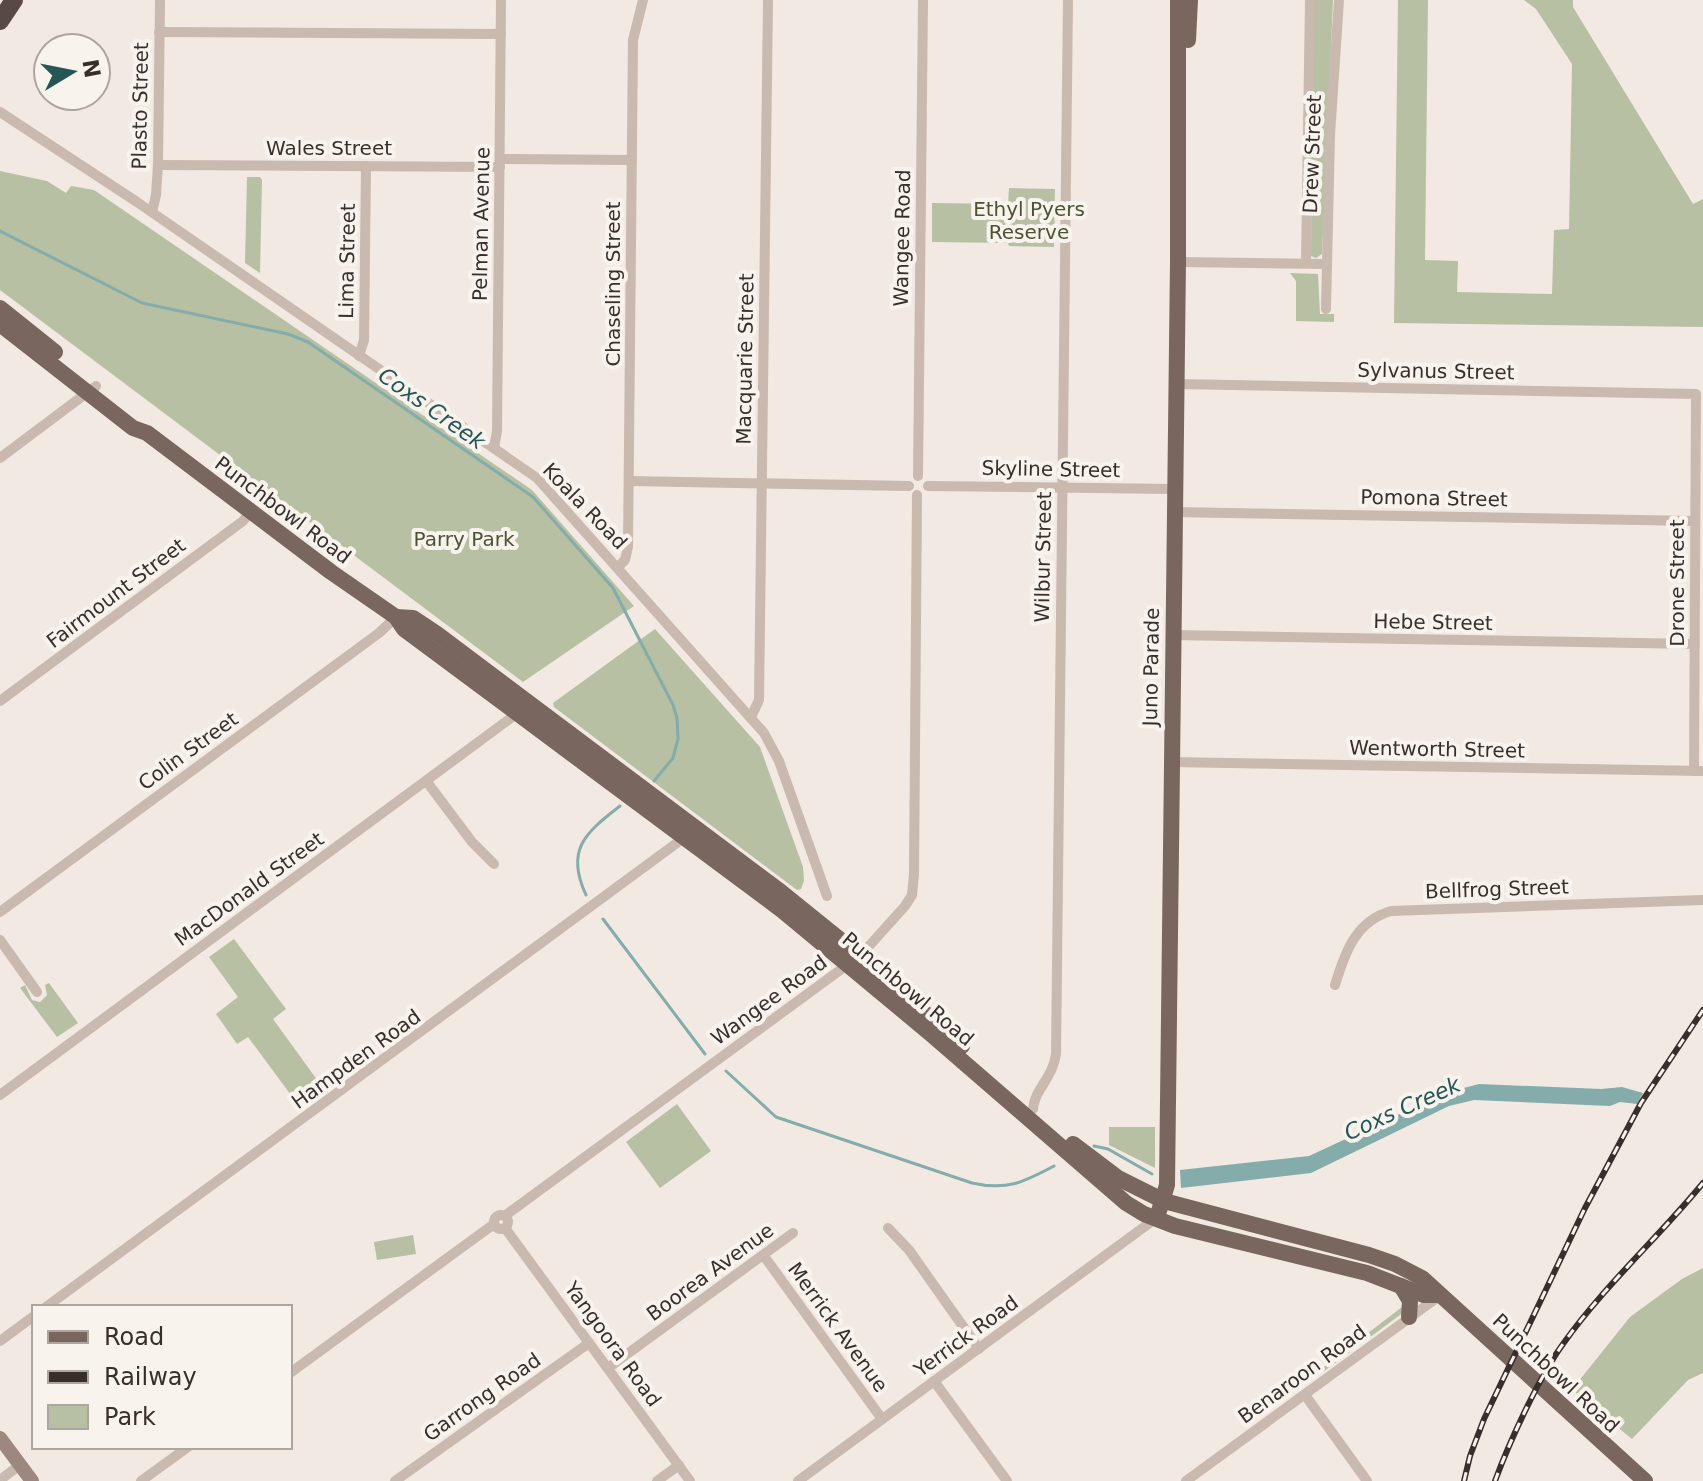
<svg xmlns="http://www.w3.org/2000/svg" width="1703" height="1481" font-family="'DejaVu Sans',sans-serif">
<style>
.green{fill:#b8c0a3}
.water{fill:#83acab}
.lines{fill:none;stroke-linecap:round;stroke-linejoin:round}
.stream{stroke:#83acab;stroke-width:3}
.street{stroke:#c9b9ae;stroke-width:10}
.secondary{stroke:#9d8880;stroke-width:14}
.primary{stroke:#79665f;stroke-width:16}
.highway{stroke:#584944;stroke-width:18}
.rail-casing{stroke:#382f2c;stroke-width:6}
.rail{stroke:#f9f3ee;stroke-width:3;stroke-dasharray:9;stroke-linecap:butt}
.labels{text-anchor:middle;stroke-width:8;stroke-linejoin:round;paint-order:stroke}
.street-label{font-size:20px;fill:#382f2c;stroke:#f9f3ee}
.park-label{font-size:20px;fill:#4a5432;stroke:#f9f3ee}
.water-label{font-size:22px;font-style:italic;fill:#255656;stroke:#f9f3ee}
</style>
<rect width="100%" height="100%" fill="#f1e9e2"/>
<g class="green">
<polygon points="1313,0 1333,0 1322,254 1316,258 1311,256"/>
<polygon points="1398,0 1428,0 1425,260 1458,261 1457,292 1552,294 1554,230 1569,229 1572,64 1536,9 1524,0 1573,0 1573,7 1693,204 1703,199 1703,327 1394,323"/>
<polygon points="0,171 47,181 66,193 71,186 94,190 532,490 634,606 523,682 0,290"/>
<polygon points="247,177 260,177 262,180 260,273 245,263"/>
<polygon points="1009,188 1055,189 1054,247 1009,246 1008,243 932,242 932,203 1008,204"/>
<polygon points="1290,273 1318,274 1320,314 1334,314 1334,322 1296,321 1296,281"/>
<polygon points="655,629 760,747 803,867 804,881 801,889 797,890 554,707 553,703"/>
<polygon points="234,939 286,1009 273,1019 323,1088 299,1106 248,1037 237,1044 216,1014 238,997 209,957"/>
<polygon points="49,983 78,1023 57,1037 20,988 25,985 32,1000 40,1002 47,995 45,985"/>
<polygon points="677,1104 711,1151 660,1188 626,1142"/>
<polygon points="1109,1127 1155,1127 1155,1168 1109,1145"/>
<polygon points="413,1235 416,1254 377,1260 374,1242"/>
<polygon points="1703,1268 1703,1373 1688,1380 1632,1439 1575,1392 1578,1382 1630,1317 1682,1279"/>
<polygon points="1406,1304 1404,1312 1323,1372 1321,1369"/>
</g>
<polygon class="water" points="1479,1084 1601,1089 1622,1087 1643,1093 1637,1104 1620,1102 1610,1106 1474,1100 1449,1106 1311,1173 1181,1188 1180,1170 1309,1156 1445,1093"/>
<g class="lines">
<g class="stream">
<polyline points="0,231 142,303 288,334 308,342 533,497 613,588 673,705 677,718 678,739 673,758 654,781"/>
<path d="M586,895C565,850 585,833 620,806"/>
<polyline points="603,919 705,1054"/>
<path d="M726,1071L776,1117L972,1183C1007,1191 1024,1182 1054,1166"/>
<polyline points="1094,1146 1108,1149 1152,1174"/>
</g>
<g class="street">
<polyline points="159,32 501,34"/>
<polyline points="0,112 137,202 537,478 764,733 779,761 827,896"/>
<polyline points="500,159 632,160"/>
<polyline points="158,165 500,167"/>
<polyline points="152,212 156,195 158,165 160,0"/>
<polyline points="1178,262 1326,264"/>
<polyline points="1306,263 1310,0"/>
<polyline points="1326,309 1330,135 1339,0"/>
<polyline points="359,356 364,340 366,166"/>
<polyline points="1176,384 1696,394 1694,771"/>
<polyline points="494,448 497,431 501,0"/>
<polyline points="0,458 96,386"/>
<polyline points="918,476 923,0"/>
<polyline points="629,481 909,486"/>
<polyline points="928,486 1173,489"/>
<polyline points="1173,512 1695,521"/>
<polyline points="618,567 625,560 628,547 633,40 643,0"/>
<polyline points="1172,635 1694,644"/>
<polyline points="0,701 243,521 251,511"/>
<polyline points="751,717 759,700 768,0"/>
<polyline points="1170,762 1703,771"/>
<polyline points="427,782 472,842 494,864"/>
<polyline points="0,912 379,633 396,617"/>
<polyline points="0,940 37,992"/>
<path d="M1335,985C1345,952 1356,921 1391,911L1703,900"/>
<polyline points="0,1095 519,712"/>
<path d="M1033,1109C1034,1090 1053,1078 1056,1054L1068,0"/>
<circle cx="501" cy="1222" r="7"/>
<polyline points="506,1215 847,965 870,945 905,906 912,895 914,874 917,495"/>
<polyline points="505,1228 690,1481"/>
<polyline points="888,1228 909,1250 979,1349"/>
<polyline points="764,1256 882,1419"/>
<polyline points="46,1307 685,837"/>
<polyline points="0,1341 34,1316"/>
<polyline points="608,1368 793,1233"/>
<polyline points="290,1373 494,1224"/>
<polyline points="934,1381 1007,1481"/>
<polyline points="1305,1395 1367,1481"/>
<polyline points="0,1480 20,1465"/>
<polyline points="141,1481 188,1447"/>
<polyline points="395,1481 589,1343"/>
<polyline points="657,1481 679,1465"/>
<polyline points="798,1481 1155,1219"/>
<polyline points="1186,1481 1438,1297"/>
</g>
<polyline class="secondary" points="0,1438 32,1481"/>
<g class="primary">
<polyline points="1188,40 1190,0"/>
<polyline points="0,308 55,352"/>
<polyline points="0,324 133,428 147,433 331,572 396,617 404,629 783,911 931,1034 1126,1203 1144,1214 1175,1226 1367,1273 1424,1295 1439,1295"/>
<polyline points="396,617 413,618 437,634 781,892 859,955 962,1046"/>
<polyline points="1073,1144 1118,1178 1164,1201 1369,1255 1395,1264 1422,1278 1645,1481"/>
<polyline points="1159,1211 1167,1185 1178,262 1178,0"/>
<polyline points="1401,1286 1410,1301 1409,1317"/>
</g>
<polyline class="highway" points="0,21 14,0"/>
<g class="rail-casing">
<g id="rail">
<polyline points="1464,1481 1470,1456 1484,1419 1585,1208 1641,1103 1703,1010"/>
<path d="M1495,1481C1509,1443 1539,1377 1563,1344C1604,1286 1658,1238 1703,1183"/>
</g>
</g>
<use href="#rail" class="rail"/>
</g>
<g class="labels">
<g class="street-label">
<text transform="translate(140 106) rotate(-89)" y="7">Plasto Street</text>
<text x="329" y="155">Wales Street</text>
<text transform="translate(1312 154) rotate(-88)" y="7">Drew Street</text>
<text transform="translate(481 224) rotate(-89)" y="7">Pelman Avenue</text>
<text transform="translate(902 238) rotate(-89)" y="7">Wangee Road</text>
<text transform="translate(347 261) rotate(-89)" y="7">Lima Street</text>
<text transform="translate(613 284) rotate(-90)" y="7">Chaseling Street</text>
<text transform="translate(745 359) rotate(-89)" y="7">Macquarie Street</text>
<text transform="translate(1436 371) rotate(1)" y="7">Sylvanus Street</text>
<text transform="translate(1051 469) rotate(1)" y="7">Skyline Street</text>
<text transform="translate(1434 498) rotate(1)" y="7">Pomona Street</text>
<text transform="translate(585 506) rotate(46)" y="7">Koala Road</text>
<text transform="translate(283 510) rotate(37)" y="7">Punchbowl Road</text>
<text transform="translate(1043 557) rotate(-89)" y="7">Wilbur Street</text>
<text transform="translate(1677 583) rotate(-90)" y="7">Drone Street</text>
<text transform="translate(116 593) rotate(-37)" y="7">Fairmount Street</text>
<text transform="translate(1433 622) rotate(1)" y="7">Hebe Street</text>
<text transform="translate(1151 667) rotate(-89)" y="7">Juno Parade</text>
<text transform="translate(1437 749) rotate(1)" y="7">Wentworth Street</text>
<text transform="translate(188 751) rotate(-36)" y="7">Colin Street</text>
<text transform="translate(249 889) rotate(-36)" y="7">MacDonald Street</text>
<text transform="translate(1497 889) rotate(-2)" y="7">Bellfrog Street</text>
<text transform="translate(908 989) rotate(40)" y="7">Punchbowl Road</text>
<text transform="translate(769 1000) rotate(-36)" y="7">Wangee Road</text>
<text transform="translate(356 1059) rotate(-36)" y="7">Hampden Road</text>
<text transform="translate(710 1272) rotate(-36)" y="7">Boorea Avenue</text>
<text transform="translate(838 1327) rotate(54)" y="7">Merrick Avenue</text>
<text transform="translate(966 1336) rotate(-36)" y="7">Yerrick Road</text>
<text transform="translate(613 1344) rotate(54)" y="7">Yangoora Road</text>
<text transform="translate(1556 1373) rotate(43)" y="7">Punchbowl Road</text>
<text transform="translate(1302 1374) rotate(-36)" y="7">Benaroon Road</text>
<text transform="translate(482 1397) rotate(-35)" y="7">Garrong Road</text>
</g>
<g class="park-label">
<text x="1029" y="216">Ethyl Pyers<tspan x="1029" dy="23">Reserve</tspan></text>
<text x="464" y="546">Parry Park</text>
</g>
<g class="water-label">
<text transform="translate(432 408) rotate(35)" y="8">Coxs Creek</text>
<text transform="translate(1402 1108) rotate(-24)" y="8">Coxs Creek</text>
</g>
</g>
<rect x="32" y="1305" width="260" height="144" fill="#f9f3ee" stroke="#aca5a0" stroke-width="2"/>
<rect x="48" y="1331" width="40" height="12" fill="#79665f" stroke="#aca5a0" stroke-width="2"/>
<text x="104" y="1345" font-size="24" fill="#382f2c">Road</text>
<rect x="48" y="1371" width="40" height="12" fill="#382f2c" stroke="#aca5a0" stroke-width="2"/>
<text x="104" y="1385" font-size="24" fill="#382f2c">Railway</text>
<rect x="48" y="1405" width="40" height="24" fill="#b8c0a3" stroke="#aca5a0" stroke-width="2"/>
<text x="104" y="1425" font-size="24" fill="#382f2c">Park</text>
<g transform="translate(72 72) rotate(80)"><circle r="38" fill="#f9f3ee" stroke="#aca5a0" stroke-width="2"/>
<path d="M0-6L14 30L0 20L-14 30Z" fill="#255656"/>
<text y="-12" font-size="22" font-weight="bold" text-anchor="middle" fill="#382f2c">N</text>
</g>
</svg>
